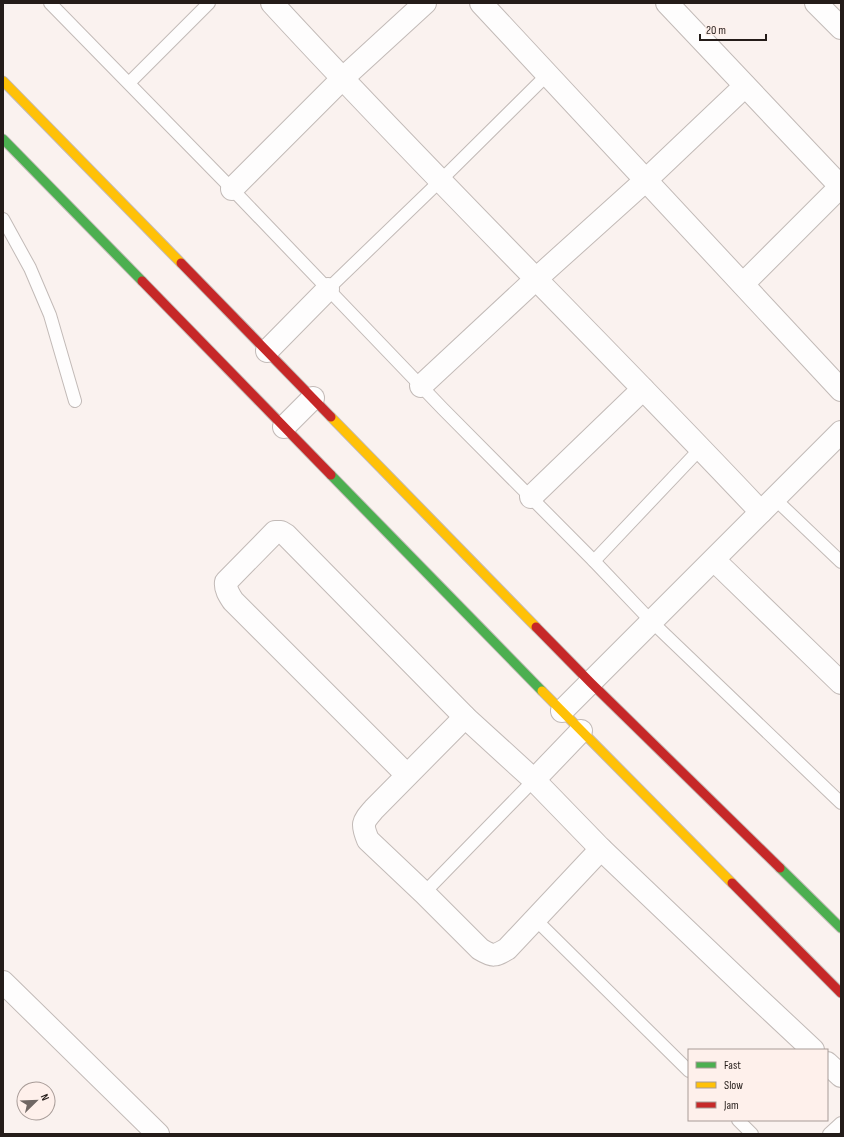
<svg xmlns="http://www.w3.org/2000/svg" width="844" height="1137" font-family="'Sofia Sans Condensed',sans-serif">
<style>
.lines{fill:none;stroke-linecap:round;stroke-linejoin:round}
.lane-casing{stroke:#c2bab7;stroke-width:14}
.street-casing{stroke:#c2bab7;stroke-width:24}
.fast-casing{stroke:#c2bab7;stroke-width:11}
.slow-casing{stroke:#c2bab7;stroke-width:11}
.jam-casing{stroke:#c2bab7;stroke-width:11}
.lane{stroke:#fefdfd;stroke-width:12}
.street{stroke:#fefdfd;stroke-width:22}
.fast{stroke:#4caf50;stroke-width:9}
.slow{stroke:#ffc107;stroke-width:9}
.jam{stroke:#c62828;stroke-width:9}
</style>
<rect width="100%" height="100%" fill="#faf2ef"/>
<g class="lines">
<g class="lane-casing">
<g id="lane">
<polyline points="50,3 232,189 443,409 594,561 652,622 841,803"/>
<polyline points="129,83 209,3"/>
<polyline points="3,219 30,268 50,315 75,401"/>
<polyline points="328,289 441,180 548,74"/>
<polyline points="775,499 841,562"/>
<polyline points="594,561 701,448"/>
<polyline points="424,893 534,780"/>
<polyline points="535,919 689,1071"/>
<polyline points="738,1120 752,1134"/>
<polyline points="829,1134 841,1123"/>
</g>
</g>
<g class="street-casing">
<g id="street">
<path d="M272,3C431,176 600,341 761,512"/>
<polyline points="481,3 841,390"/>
<polyline points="667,3 841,187"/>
<polyline points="816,3 841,28"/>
<polyline points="232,189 342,79 425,3"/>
<polyline points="743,284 840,187"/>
<polyline points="267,351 328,289"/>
<polyline points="421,386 536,279 646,180 745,86"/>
<polyline points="284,427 313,398"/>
<polyline points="531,497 643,389"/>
<polyline points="714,560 841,683"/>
<polyline points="562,711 841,432"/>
<path d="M465,717L374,809C363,822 361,823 368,840L424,893L480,949C493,957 495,956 507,949L601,849"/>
<path d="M407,775L233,601C229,595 225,589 226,582L275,532H281L286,535L465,717L534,780L601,849L750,991L813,1050"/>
<polyline points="534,780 581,731"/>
<polyline points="3,982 158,1134"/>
<polyline points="827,1063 841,1076"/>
</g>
</g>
<g class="fast-casing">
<g id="fast">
<polyline points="3,139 142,281"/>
<polyline points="331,475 542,691"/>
<polyline points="780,868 841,928"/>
</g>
</g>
<g class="slow-casing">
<g id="slow">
<polyline points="3,81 181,263"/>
<polyline points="331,417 536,627"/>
<polyline points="542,691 732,883"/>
</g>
</g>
<g class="jam-casing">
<g id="jam">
<polyline points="181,263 331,417"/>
<polyline points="142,281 331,475"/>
<polyline points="536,627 591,683 780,868"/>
<polyline points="732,883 841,993"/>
</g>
</g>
<use href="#lane" class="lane"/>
<use href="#street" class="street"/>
<use href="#fast" class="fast"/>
<use href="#slow" class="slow"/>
<use href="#jam" class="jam"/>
</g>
<rect width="844" height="1137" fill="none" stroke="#241c19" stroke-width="8"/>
<rect x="688" y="1049" width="140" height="72" fill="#fef0eb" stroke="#a79b97"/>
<rect x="696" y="1062" width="20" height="6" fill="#4caf50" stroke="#a79b97"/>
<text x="724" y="1069" font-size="12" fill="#241c19">Fast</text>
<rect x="696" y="1082" width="20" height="6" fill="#ffc107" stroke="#a79b97"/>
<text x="724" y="1089" font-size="12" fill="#241c19">Slow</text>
<rect x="696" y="1102" width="20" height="6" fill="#c62828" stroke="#a79b97"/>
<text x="724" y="1109" font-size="12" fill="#241c19">Jam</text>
<g transform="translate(36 1101) rotate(67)"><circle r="19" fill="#fef0eb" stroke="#a79b97"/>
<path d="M0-3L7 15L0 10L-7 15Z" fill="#6f6764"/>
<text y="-6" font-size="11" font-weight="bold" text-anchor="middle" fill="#241c19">N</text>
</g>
<path d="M700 34v6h66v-6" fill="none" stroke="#241c19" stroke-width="2"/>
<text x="706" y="34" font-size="12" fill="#241c19" stroke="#fef0eb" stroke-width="3" paint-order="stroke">20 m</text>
</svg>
